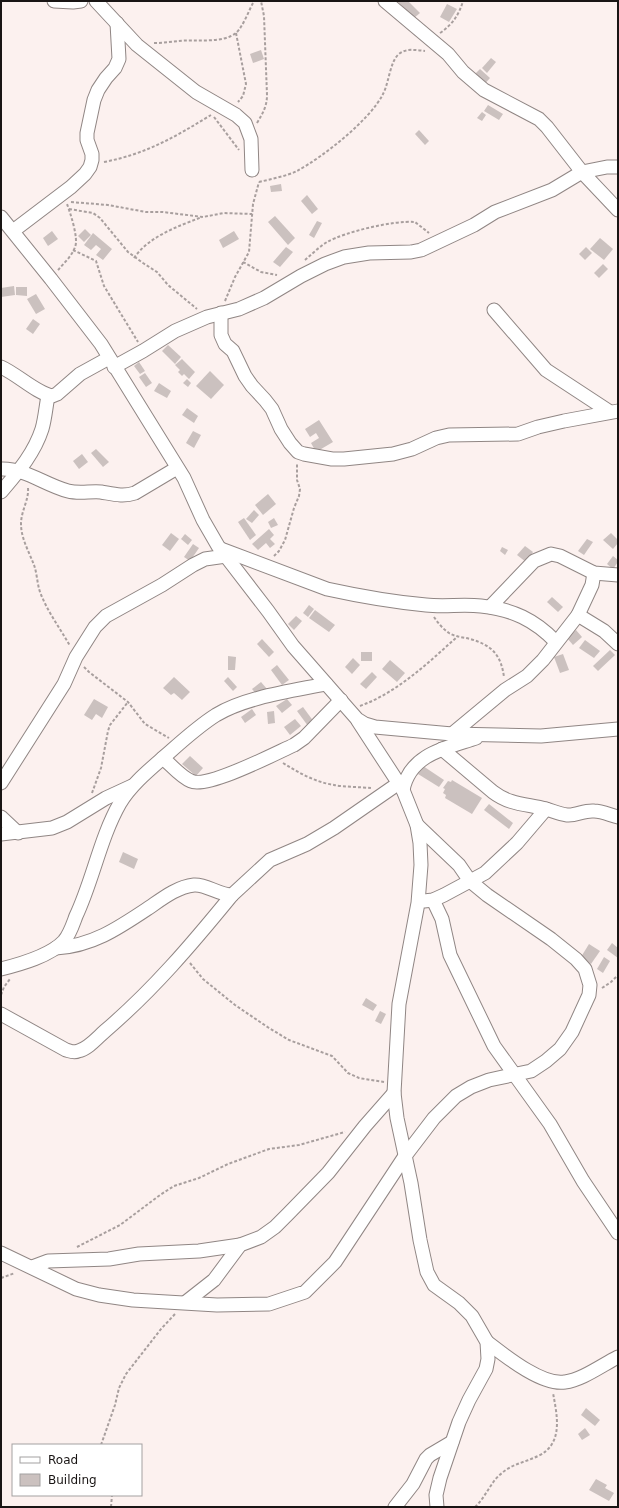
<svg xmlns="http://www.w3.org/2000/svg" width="619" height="1508" font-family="'DejaVu Sans',sans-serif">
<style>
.building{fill:#cbc1bf}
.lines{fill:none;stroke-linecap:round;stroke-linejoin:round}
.minor-casing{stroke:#908684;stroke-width:15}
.path{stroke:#a89f9e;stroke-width:2;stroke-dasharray:3 2;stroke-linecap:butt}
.minor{stroke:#fff;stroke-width:13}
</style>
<rect width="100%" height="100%" fill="#fcf1ef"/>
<g class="building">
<polygon points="397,1 408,1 420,13 414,18"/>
<polygon points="447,4 457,9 449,22 440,17"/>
<polygon points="261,50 264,59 253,63 250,54"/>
<polygon points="491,58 496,62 487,73 482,68"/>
<polygon points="480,69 490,78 482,87 472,77"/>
<polygon points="488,105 503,114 499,120 484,111"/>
<polygon points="482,112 486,115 482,121 477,118"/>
<polygon points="419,130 429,141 425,145 415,134"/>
<polygon points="281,184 282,191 271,192 270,186"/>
<polygon points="307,195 318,209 312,214 301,201"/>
<polygon points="275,216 295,238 288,245 268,222"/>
<polygon points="317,221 322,223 314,238 309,235"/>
<polygon points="85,229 91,235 84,242 78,236"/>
<polygon points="52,231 58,239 48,246 43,238"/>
<polygon points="234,231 239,239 223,248 219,240"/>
<polygon points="93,233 112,249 103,260 96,255 101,249 96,245 91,250 84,245"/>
<polygon points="600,238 613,249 604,260 590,249"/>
<polygon points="286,247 293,252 280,267 273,262"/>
<polygon points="586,247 592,253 585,260 579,254"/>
<polygon points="603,264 608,269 599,278 594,273"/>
<polygon points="14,286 15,295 1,297 1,288"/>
<polygon points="16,287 27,287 27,296 16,295"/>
<polygon points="36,294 45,309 36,314 27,299"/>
<polygon points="33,319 40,324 33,334 26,329"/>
<polygon points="168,345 181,357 175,364 162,351"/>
<polygon points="182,359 195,372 189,379 184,374 182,376 178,372 180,370 175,365"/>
<polygon points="139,362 145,371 140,374 134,366"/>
<polygon points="210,371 224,385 211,399 196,386"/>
<polygon points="145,373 152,383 146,387 139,377"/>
<polygon points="187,379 191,383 188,387 183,383"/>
<polygon points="159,383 171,391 167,398 154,391"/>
<polygon points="187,408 198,416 194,423 182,415"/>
<polygon points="319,420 333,442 316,452 311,443 319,438 316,433 310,437 305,429"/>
<polygon points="193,431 201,435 194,448 186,443"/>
<polygon points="96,449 109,462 103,467 91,453"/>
<polygon points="82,454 88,462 79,469 73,461"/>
<polygon points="268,494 276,504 263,515 255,505"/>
<polygon points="254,510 259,515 252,523 246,519"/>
<polygon points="244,518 256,535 250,540 238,522"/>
<polygon points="274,518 278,525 271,528 268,522"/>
<polygon points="269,529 274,535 270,539 275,544 270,548 266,543 258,550 252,544"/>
<polygon points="171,533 179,539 170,551 162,545"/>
<polygon points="611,533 618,540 618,543 613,549 603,540"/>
<polygon points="185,534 192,540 188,545 181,539"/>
<polygon points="587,539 593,542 584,555 578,551"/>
<polygon points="193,544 199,548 190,561 184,557"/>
<polygon points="525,546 533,552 526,562 517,555"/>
<polygon points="502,547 508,550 505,555 500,551"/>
<polygon points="613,556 618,560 618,562 613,569 607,564"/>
<polygon points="552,597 563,607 558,612 547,602"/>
<polygon points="309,605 314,609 308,617 303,613"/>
<polygon points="315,610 335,625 329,632 309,618"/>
<polygon points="296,616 302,621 294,630 288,624"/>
<polygon points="576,630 582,637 573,645 567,638"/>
<polygon points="262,639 274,652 269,657 257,644"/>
<polygon points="585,640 600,651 594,658 579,648"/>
<polygon points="610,650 615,655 598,671 593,666"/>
<rect x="361" y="652" width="11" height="9"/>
<polygon points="563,654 569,670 560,673 554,657"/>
<polygon points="228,656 236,657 235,670 228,670"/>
<polygon points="353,658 360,665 352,674 345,667"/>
<polygon points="390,660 405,673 397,682 382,669"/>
<polygon points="277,665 289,680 282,685 271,670"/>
<polygon points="372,672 377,677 366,689 360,684"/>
<polygon points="174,677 190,692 182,700 174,693 171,695 163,688"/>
<polygon points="228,677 237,687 233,691 224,681"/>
<polygon points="261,682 267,689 258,696 252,689"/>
<polygon points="94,699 108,707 102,718 96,714 92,720 84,715"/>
<polygon points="287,699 292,705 282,713 276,706"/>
<polygon points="303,707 314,722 308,726 297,711"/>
<polygon points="252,709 256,715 245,723 241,717"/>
<polygon points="274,711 275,723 268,724 267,712"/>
<polygon points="295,719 301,726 290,735 284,727"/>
<polygon points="190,756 203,768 196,776 182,764"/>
<polygon points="423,766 444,780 439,787 418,774"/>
<polygon points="452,780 482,798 472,814 445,798 446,795 443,793 445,789 443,788 448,781 451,782"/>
<polygon points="489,804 513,823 509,829 484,810"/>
<polygon points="123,852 138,859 134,869 119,862"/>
<polygon points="612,943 618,948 618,958 607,950"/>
<polygon points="589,944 600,951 591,964 581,957"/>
<polygon points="604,957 610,961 603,973 597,969"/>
<polygon points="366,998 377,1005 373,1011 362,1005"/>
<polygon points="380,1011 386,1014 381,1024 375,1021"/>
<polygon points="586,1408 600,1420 595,1426 581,1415"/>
<polygon points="585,1428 590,1435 582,1440 578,1434"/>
<polygon points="596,1479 607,1485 605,1488 614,1493 609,1501 589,1490"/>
</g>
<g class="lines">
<g class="minor-casing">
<g id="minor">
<polyline points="54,1 73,2 81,1"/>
<polyline points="96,1 137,45 196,92 236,115 245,123 251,139 252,170"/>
<polyline points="385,1 448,54 463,72 484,90 539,119 547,127 582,172 618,210"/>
<polyline points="1,217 51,279 101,344 184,478 203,520 218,546 268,611 293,646 357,719 365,724 375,727 452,734 541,736 618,729"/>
<polyline points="13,231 71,187 85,174 90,167 92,160 92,154 87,140 87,133 94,100 98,90 106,78 115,68 119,59 117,23"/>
<polyline points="494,310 546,370 610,412"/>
<polyline points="221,313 221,335 225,344 233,351 245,376 252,386 265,400 272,409 281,429 290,443 298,452 304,454 332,459 344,459 393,454 412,449 436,438 449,435 518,434 538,427 564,421 618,411"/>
<path d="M1,367C17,374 36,393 52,396L57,394L80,374L109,358"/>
<polyline points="114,367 143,351 175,331 207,317 239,309 264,298 301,276 325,264 344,257 369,253 411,252 421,250 474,225 495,212 552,190 582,172 607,167 618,167"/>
<path d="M1,469C25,468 45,485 68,491C79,494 90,491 101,492C113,494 123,497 135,493L177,468"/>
<path d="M1,492C17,473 34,454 42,429C45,419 46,406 48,396"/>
<path d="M221,549L327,589C359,596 393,602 426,605C444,607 463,604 481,606C512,609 535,620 556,642"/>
<polyline points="490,607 534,561 551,554 560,556 594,573 618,575"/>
<polyline points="578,615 604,631 618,644"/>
<polyline points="358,721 403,790 417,825 420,843 421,865 418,903 399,1004 394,1093 397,1118 411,1183 420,1240 427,1272 434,1285 459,1303 472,1316 487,1342 488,1359 486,1369 469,1400 459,1422 440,1478 436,1495 437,1507"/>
<polyline points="452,734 505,690 527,676 543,660 578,615 592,585 594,573"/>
<path d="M442,749L493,792C510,805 527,804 546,809C553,811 559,814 567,815C576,816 584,810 594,811C602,811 610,815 618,817"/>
<path d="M163,758C171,765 181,777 191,781C207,789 276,753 294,745L304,738L341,700"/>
<polyline points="1,783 64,684 76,657 95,627 106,616 162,585 193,565 205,559 226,556"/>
<path d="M403,790C410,754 446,748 476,738"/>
<polyline points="1,817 18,833"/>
<polyline points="1,834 52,828 67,822 106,798 132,786"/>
<polyline points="433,900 442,919 450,955 494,1046 550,1124 583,1181 618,1233"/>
<polyline points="424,901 433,900 444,895 485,873 517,843 546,809"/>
<path d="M56,948C93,946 120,927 150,907C163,898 177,887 194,885C206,884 219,895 232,895L270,860L307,844L334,828L399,783"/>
<path d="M1,969C21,964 50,956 64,941C70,934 73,924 76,916C93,880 100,838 120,803C131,785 148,771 164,757C180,743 197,727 216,715C246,697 292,691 326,684"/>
<path d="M1,1014L66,1050C70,1051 74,1053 78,1051C88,1049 97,1038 105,1031C153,990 192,944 232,895"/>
<polyline points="1,1253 76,1289 99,1295 133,1300 217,1305 269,1304 305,1292 335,1262 405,1156 434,1118 456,1096 471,1087 489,1080 531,1071 546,1061 560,1049 572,1032 589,995 590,985 585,969 576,959 551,939 487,895 470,881 459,865 417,825"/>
<polyline points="32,1267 48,1261 109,1259 139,1254 199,1251 240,1245"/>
<polyline points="186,1302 214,1280 240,1245 261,1237 275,1227 288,1214 328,1173 365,1126 394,1093"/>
<path d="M487,1342C504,1355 542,1386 565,1382C582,1380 602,1365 618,1357"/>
<polyline points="395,1507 413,1484 426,1459 430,1455 452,1442"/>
</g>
</g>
<g class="path">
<polyline points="236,33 246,84 243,96 238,102"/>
<path d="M440,33C452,25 459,15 463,1"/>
<path d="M154,43C162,43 170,42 178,41C195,39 222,44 236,33C243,27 249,10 254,1"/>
<polyline points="214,117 239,150"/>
<path d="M257,123C263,113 267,106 267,95L264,16L261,1"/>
<path d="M104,162C146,154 175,137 211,115"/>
<path d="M259,182C271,179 287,176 297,171C323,157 370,120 383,94C389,83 390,61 399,54C406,48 416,50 425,51"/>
<polyline points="71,202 108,205 146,212 163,212 203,217 224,213 252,214"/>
<polyline points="69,209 93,213 100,218 128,252 143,263 157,272 168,285 197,309"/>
<polyline points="73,250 96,261 104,286 138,342"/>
<path d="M134,258C149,236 179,226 202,217"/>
<path d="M305,260C312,254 319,247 327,242C345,232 394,220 415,222L429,233"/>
<polyline points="243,262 261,272 277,275"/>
<path d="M58,270C64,263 72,256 75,247C79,239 70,212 67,204"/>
<polyline points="225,301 235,277 249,252 253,204 259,182"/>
<path d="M28,488C29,500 21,511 21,524C21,538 29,552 34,565C37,573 37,583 40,592C47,611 60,628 70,646"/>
<polyline points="274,556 279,551 285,540 294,508 299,496 300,489 297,480 297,463"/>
<path d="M434,617C438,623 443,629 449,633C455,637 463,637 470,639C492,645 501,655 504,677"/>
<polyline points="84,667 89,672 128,702 145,724 169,738"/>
<path d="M360,706C398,692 428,663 458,636"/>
<path d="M283,763C299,773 315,782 334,785C344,787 360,787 371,788"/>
<polyline points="92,793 101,768 108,731 110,725 128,702"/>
<polyline points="190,963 203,979 235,1005 269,1028 289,1040 332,1056 348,1073 359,1078 384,1082"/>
<polyline points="602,988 611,982 618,975"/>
<polyline points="1,995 4,987 10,979"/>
<polyline points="77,1247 120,1225 160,1195 174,1186 199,1178 228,1164 269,1149 299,1145 345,1132"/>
<polyline points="1,1278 15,1273"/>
<polyline points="101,1445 115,1405 119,1388 126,1374 161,1329 175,1314"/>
<polyline points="111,1507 112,1495"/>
<path d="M475,1507C486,1497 491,1481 502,1473C512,1464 526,1462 538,1456C564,1444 557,1415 553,1393"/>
</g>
<use href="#minor" class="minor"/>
</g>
<rect width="619" height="1508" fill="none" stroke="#191514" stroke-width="4"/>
<rect x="12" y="1444" width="130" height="52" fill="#ffffff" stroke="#a3a1a1"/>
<rect x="20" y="1457" width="20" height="6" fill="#ffffff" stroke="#a3a1a1"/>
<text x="48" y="1464" font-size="12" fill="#191514">Road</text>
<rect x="20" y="1474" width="20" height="12" fill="#cbc1bf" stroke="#a3a1a1"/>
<text x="48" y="1484" font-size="12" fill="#191514">Building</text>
</svg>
